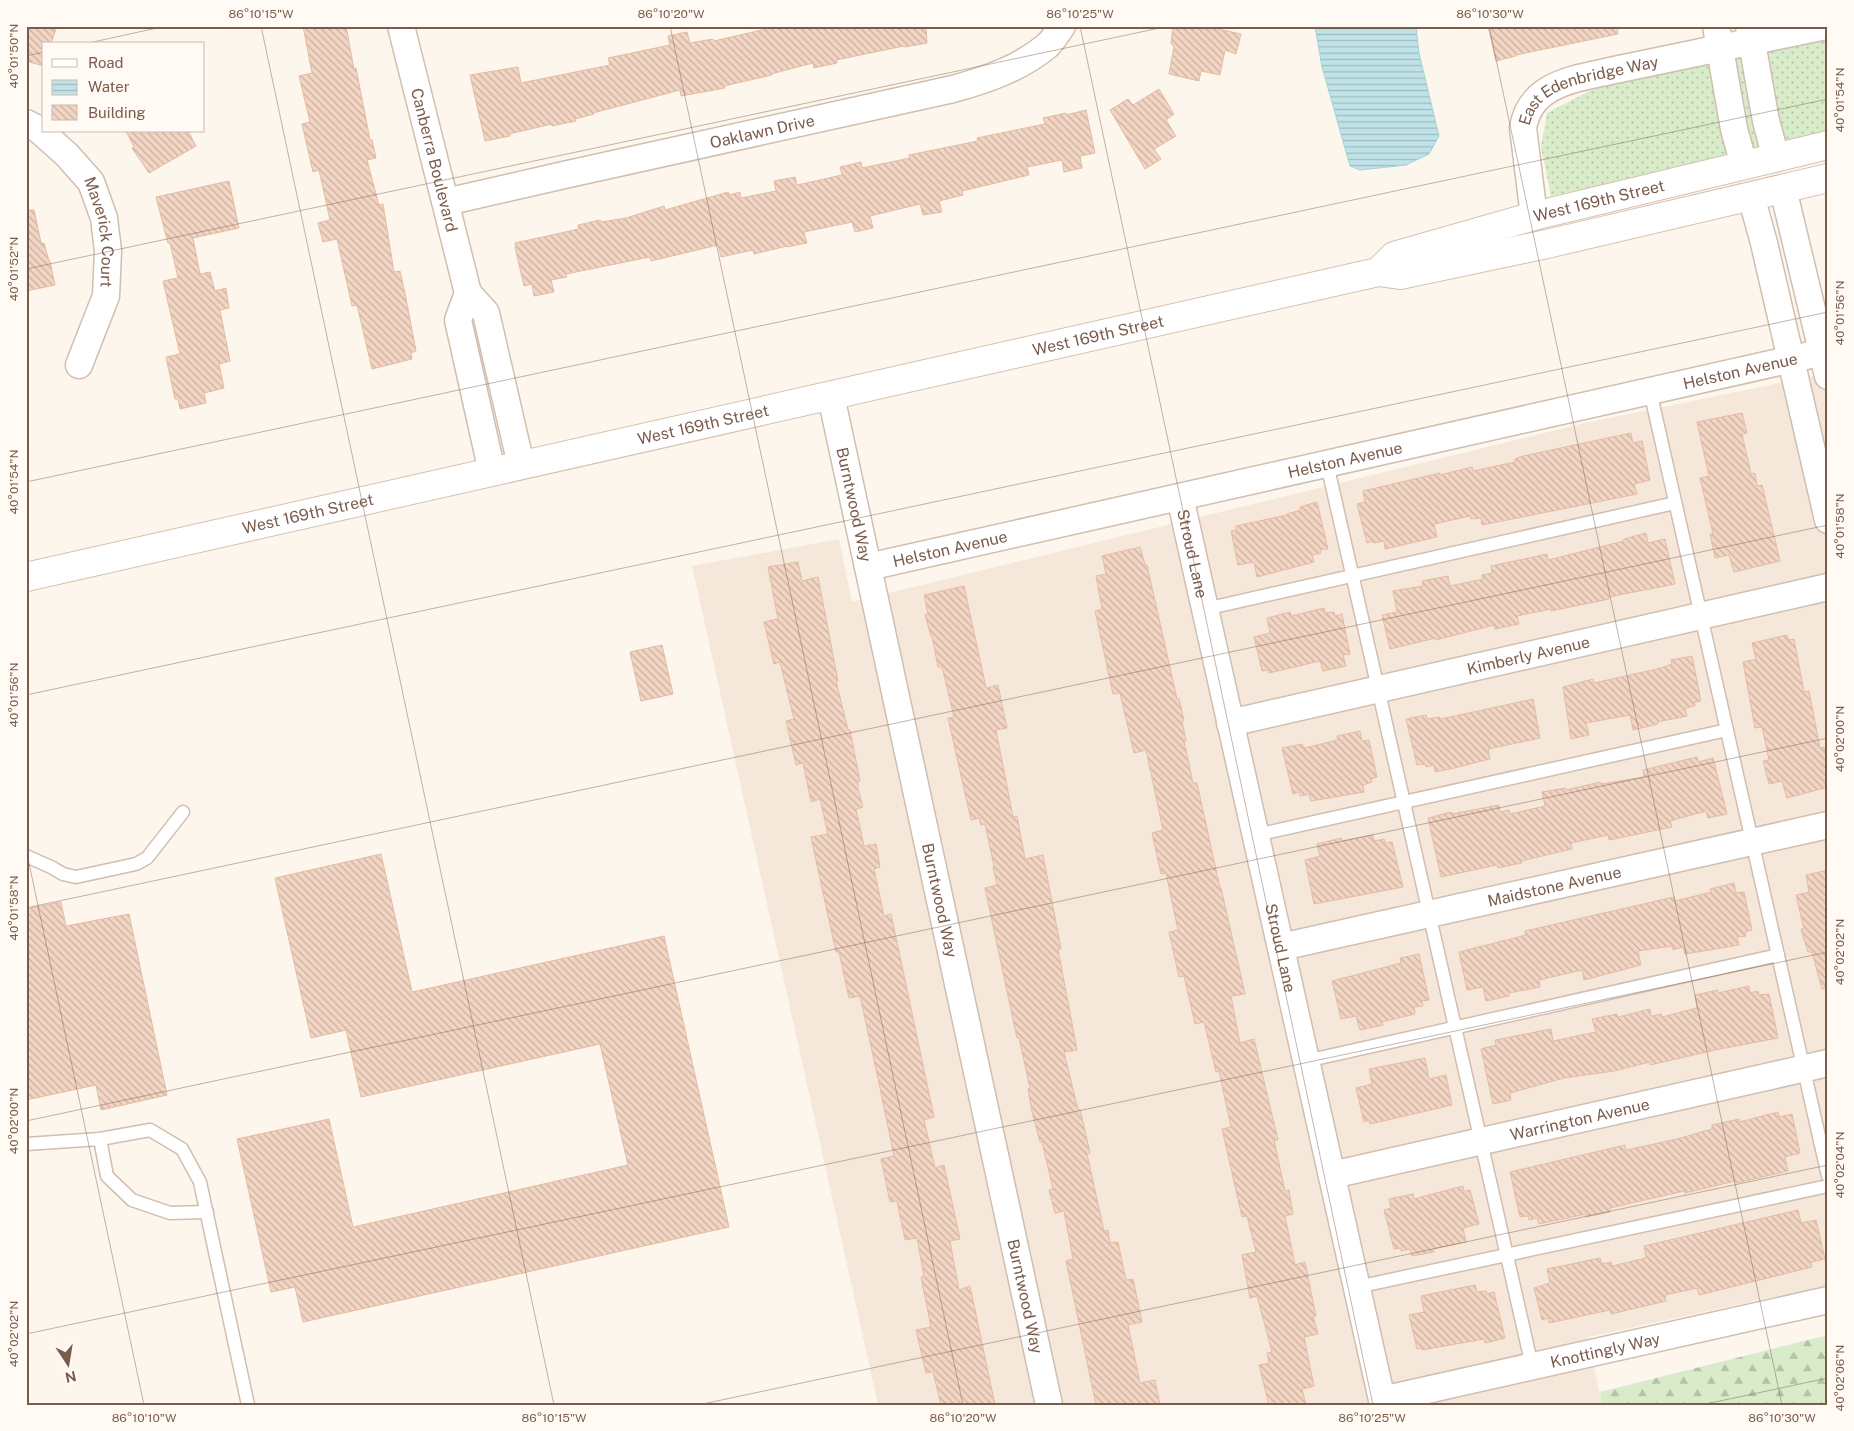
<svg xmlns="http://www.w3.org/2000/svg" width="1854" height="1431" font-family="'Public Sans',sans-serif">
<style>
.residential{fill:#f5e8da}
.grass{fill:url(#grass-dots)}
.forest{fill:url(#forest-firs)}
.water{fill:url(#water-rules);stroke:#a5d3da}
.building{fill:url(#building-back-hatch);stroke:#e6bba3}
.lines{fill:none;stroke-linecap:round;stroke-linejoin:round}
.lane-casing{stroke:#d1beb0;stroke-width:15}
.street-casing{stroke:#d1beb0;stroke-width:29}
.secondary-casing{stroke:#d6c0b0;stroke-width:30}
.lane{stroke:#fff;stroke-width:12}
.street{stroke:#fff;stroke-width:26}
.secondary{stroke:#fff;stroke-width:28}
.ticks{fill:none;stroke:#7a5c4d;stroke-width:1;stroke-opacity:0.45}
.labels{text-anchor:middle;stroke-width:4.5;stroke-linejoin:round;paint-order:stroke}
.street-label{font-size:16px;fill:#7a5c4d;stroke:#fffaf3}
.neatline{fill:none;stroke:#7a5c4d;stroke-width:2}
.ticks-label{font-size:12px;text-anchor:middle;fill:#7a5c4d}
</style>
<defs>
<pattern id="grass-dots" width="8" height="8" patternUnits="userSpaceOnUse" patternTransform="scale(1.25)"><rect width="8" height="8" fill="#d8ecc9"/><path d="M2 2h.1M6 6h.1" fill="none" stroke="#b4c2a5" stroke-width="1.8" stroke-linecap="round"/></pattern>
<pattern id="forest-firs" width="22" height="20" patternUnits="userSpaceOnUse" patternTransform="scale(1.25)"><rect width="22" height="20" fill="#d8ecc9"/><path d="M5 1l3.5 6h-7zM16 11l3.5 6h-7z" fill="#b4c2a5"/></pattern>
<pattern id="water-rules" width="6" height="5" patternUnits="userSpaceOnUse" patternTransform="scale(1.25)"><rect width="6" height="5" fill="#bfe3e8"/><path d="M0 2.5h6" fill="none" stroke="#a0bbbe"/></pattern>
<pattern id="building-back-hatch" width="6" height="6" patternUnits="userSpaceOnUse" patternTransform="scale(1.25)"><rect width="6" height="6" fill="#f3d5c3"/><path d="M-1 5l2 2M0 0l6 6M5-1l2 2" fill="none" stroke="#cab0a1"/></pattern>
</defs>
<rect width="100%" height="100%" fill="#fdf6ec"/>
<polygon class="residential" points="1828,373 1828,1285 1588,1337 1602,1405 878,1405 692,566 839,539 852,602 1585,423"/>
<polygon class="grass" points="1828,35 1828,137 1551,196 1541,147 1547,113 1597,87"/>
<polygon class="forest" points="1828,1335 1828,1405 1602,1405 1600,1392"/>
<polygon class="water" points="1315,26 1416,26 1419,53 1439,136 1429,154 1406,165 1360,170 1350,166 1322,67"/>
<g class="building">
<polygon points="26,26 57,26 51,44 44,44 44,66 26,61"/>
<polygon points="303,26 346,26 354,69 356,68 370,140 372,140 376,158 367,160 379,205 383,204 394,272 400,271 405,293 416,351 411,353 412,359 372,369 357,305 352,306 337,239 323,242 318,223 330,220 319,170 313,172 302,124 310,122 299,76 312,73"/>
<polygon points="779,26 926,26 927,43 905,47 904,46 836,60 837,63 814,68 813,63 771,74 772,75 724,86 725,88 681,96 680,90 593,113 594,114 575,119 576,121 552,126 552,124 509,134 510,136 485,141 470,75 518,67 521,83 610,65 608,58 670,45 668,36 687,32 690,43 713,39 714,41"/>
<polygon points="1173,26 1204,26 1241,34 1236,54 1225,50 1220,75 1201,71 1199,81 1169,74 1174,46 1171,44"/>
<polygon points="1488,26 1617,26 1618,34 1516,55 1516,56 1496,61"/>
<polygon points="1159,89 1174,114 1166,120 1176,136 1154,149 1161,159 1145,169 1110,110 1128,99 1133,105"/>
<polygon points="1086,110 1095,153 1080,156 1082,168 1064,172 1062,160 1027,167 1029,175 962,191 963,195 939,201 942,212 923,215 920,204 870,216 873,228 855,232 852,222 804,232 807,243 787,247 787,246 754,254 753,250 721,257 718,245 651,261 650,257 566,274 567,277 551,280 554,292 534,296 532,284 524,286 515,247 516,247 515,243 579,229 578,225 600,220 601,222 626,218 664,206 665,210 728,192 729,195 740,192 741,198 776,191 774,181 795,177 797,185 842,175 840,167 861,162 862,168 910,158 909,155 978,141 977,138 1045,124 1043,118 1066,113 1066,115"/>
<polygon points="126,131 188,131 196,146 149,173 132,148 134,147"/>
<polygon points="229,181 239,228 193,238 200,274 210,272 215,291 226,288 229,308 220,310 230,361 219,364 224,388 204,393 206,403 180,409 178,399 175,399 166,357 180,354 163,281 178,278 170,243 168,243 156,197"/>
<polygon points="26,210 34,210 41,243 44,243 49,261 50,261 55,285 26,291"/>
<polygon points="1742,413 1747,433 1742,434 1751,474 1755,473 1757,486 1762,485 1780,561 1734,572 1729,555 1715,558 1710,534 1713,534 1700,478 1709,476 1697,422"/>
<polygon points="1631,433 1633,443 1642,441 1650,480 1634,484 1637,494 1482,525 1481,518 1471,519 1470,516 1434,524 1437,537 1385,549 1384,541 1374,543 1373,541 1367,543 1357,504 1365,502 1363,491 1440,473 1440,475 1472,467 1473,471 1515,462 1515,459 1523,456"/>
<polygon points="1317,502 1328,549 1320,550 1321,553 1312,555 1314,562 1257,577 1254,562 1238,565 1231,531 1236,530 1236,526 1287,515 1287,514 1301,510 1300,507"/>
<polygon points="1646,533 1648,543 1665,539 1675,584 1609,597 1609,599 1551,611 1551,609 1517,616 1519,624 1495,629 1494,625 1436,640 1436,638 1390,649 1382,615 1397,612 1393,591 1423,586 1422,581 1448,576 1450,586 1483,579 1482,575 1492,573 1491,566 1547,554 1548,560 1624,541 1624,539"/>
<polygon points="1140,547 1145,565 1147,565 1177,699 1179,699 1184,720 1182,721 1186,741 1184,741 1193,783 1197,783 1220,888 1221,888 1245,994 1231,996 1240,1043 1254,1039 1278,1140 1274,1140 1285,1191 1289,1190 1293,1214 1285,1216 1295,1265 1305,1262 1309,1282 1316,1316 1313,1316 1318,1334 1304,1337 1314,1386 1302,1389 1306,1405 1269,1405 1259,1365 1269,1363 1267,1353 1272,1352 1257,1296 1250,1298 1242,1255 1256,1252 1247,1216 1242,1217 1222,1129 1231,1127 1219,1071 1216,1072 1204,1022 1195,1024 1184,976 1179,977 1169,932 1178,930 1166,873 1161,874 1152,833 1163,830 1146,750 1134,753 1120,693 1113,694 1095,611 1102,609 1096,576 1106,574 1102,556"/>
<polygon points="798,562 802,581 818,577 838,681 836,681 848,730 850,730 860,781 858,781 858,789 863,807 856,809 864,846 876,844 880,867 874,869 884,916 891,914 934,1117 924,1120 935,1168 944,1165 960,1239 950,1241 959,1290 970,1286 995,1405 941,1405 933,1372 926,1373 916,1330 931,1327 921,1277 924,1276 917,1238 905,1240 897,1201 890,1202 881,1159 894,1156 880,1088 860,996 849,998 839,952 836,952 812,842 811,837 828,834 820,799 811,802 803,763 796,765 786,721 794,719 780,662 774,664 764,622 778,619 768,567"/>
<polygon points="964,586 986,688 998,685 1007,728 996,730 1013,817 1017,816 1025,859 1043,855 1061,949 1058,949 1077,1050 1064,1052 1078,1110 1080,1109 1090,1153 1087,1154 1104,1231 1108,1230 1110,1243 1118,1242 1126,1280 1133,1279 1142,1322 1128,1325 1140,1383 1155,1380 1160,1405 1096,1405 1066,1261 1073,1259 1064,1211 1055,1213 1049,1190 1053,1189 1042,1142 1040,1142 1032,1112 1028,1089 1030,1088 1019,1038 1017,1038 985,888 997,885 993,867 994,866 985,824 981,825 979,818 971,820 948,718 954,717 942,667 938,667 932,636 931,636 925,615 928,614 924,595"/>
<polygon points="1324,608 1325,613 1334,612 1335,616 1342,614 1350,654 1343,655 1346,666 1323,671 1320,661 1269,673 1269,670 1262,671 1254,637 1270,633 1267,618 1290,612 1291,616"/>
<polygon points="1787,635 1789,640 1794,639 1804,692 1809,691 1820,748 1824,747 1828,764 1828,787 1787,798 1782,781 1769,784 1763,761 1769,760 1762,727 1755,728 1743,662 1756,659 1752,643"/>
<polygon points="662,645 673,694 641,701 630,652"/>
<polygon points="1692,656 1701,701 1694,702 1695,706 1685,708 1687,716 1657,722 1658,724 1633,730 1630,715 1586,723 1589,735 1571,739 1563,687 1593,679 1594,683 1661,668 1672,664 1671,660"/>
<polygon points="1533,699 1540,738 1488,749 1490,759 1454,768 1435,772 1434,765 1426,767 1425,764 1417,765 1406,719 1426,715 1427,719 1439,717 1441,719"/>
<polygon points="1360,731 1362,741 1369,740 1377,777 1371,779 1372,782 1363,785 1364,792 1311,801 1309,794 1300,796 1299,792 1293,794 1282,748 1302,744 1304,748 1338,740 1337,736"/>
<polygon points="1697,757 1698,762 1713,758 1727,814 1708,818 1706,811 1670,821 1672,827 1609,840 1608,835 1571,843 1572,849 1521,861 1522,863 1498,868 1497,865 1441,877 1428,818 1451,812 1452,814 1499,805 1500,812 1509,810 1510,814 1545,806 1542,792 1566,788 1566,790 1600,782 1601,784 1644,777 1643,770"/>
<polygon points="1373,835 1374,841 1384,839 1385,843 1392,842 1403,887 1314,904 1305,860 1320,856 1317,844 1341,838 1342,841"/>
<polygon points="381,854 412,992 664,936 729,1227 303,1322 295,1287 271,1292 237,1139 329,1119 353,1227 628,1165 600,1044 361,1097 346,1030 311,1038 275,878"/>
<polygon points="1828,870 1828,988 1822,989 1812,952 1808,952 1801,929 1804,929 1796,895 1809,892 1806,875"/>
<polygon points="1734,883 1736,893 1744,892 1752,930 1745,932 1746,936 1737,937 1739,945 1685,954 1683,947 1673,950 1672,946 1638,951 1641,965 1584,980 1582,970 1539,980 1540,987 1509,993 1509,996 1486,1001 1483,987 1467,990 1459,952 1526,935 1525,931 1674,897 1675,901 1711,892 1710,889"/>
<polygon points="61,902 66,926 129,914 167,1095 101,1110 96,1085 26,1100 26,909"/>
<polygon points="1419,954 1429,1000 1422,1001 1423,1006 1414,1007 1415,1014 1382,1022 1383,1025 1360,1030 1356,1016 1341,1019 1332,981 1401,963 1400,958"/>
<polygon points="1749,986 1750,993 1758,991 1759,995 1769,994 1778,1038 1715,1050 1650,1065 1650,1062 1614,1071 1564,1078 1510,1093 1511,1100 1493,1104 1481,1049 1496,1045 1495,1040 1551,1029 1553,1041 1596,1032 1592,1019 1617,1014 1618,1017 1650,1009 1651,1016 1661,1014 1662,1017 1697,1008 1695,995 1718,990 1718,993"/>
<polygon points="1425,1058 1429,1079 1446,1075 1452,1105 1370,1124 1369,1120 1364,1122 1356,1088 1372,1084 1369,1069"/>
<polygon points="1778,1112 1779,1117 1792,1114 1800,1153 1785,1157 1788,1171 1736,1183 1735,1181 1685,1193 1684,1191 1610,1208 1610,1212 1586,1217 1586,1214 1539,1224 1537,1218 1529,1220 1528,1216 1520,1217 1510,1172 1625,1145 1626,1150 1677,1139 1712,1129 1712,1125 1739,1119 1739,1122"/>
<polygon points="1463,1186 1464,1191 1470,1190 1479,1224 1463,1228 1466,1242 1433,1249 1434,1252 1412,1256 1410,1249 1401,1251 1401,1248 1394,1249 1384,1210 1391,1208 1389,1199 1413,1194 1414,1199"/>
<polygon points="1798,1210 1801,1223 1816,1220 1825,1259 1811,1262 1812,1267 1699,1295 1697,1288 1665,1295 1666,1301 1611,1314 1610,1310 1549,1323 1548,1318 1542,1320 1534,1288 1550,1283 1547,1269 1600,1258 1602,1264 1611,1262 1612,1266 1646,1258 1644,1246"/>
<polygon points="1475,1285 1477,1292 1486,1291 1487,1294 1494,1292 1505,1338 1485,1343 1484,1339 1422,1350 1422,1348 1417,1349 1409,1315 1424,1312 1421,1296"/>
</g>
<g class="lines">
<g class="lane-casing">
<g id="lane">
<polyline points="1650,391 1828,1176"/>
<polyline points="1327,464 1532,1366"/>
<polyline points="1205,609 1675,503"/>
<polyline points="1256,835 1727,730"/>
<polyline points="26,856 51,867 63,874 76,877 136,864 147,858 183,812"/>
<polyline points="1306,1061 1778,955"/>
<polyline points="100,1139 107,1176 132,1200 170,1213 207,1212"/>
<polyline points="26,1144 100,1139 150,1130 182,1149 200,1182 248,1405"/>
<polyline points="1357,1287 1828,1186"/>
</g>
</g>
<g class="street-casing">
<g id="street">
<path id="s1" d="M401,26L468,293L486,313L521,465"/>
<polyline points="1716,26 1734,129 1744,165"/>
<polyline points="1749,26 1766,121 1776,158"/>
<path id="s2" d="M26,123L38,129L67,155L91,182L104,218L108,251L106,296L79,365"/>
<polyline points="1783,189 1828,376"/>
<polyline points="1751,196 1764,243 1828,520"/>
<path id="s3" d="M446,202L564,175L953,89C986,80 1021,68 1048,45C1053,40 1058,32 1062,26"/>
<path id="s4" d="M1534,216L1523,128C1530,84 1574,79 1610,71L1826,26"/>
<polyline points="468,293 458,320 492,472"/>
<path id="s5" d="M831,396L1049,1405"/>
<path id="s6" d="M1180,497L1382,1400L1828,1300"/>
<path id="s7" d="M868,567L1828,351"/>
<path id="s8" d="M1230,723L1828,587"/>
<path id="s9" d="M1281,947L1828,825"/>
<path id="s10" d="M1332,1175L1828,1063"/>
</g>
</g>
<g class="secondary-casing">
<g id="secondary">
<path id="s11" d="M1378,272L1394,256L1534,216L1828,145"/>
<path id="s12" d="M26,577L1378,272L1400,275L1547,244L1828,178"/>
</g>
</g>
<use href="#lane" class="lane"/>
<use href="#street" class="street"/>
<use href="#secondary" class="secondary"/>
</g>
<path class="ticks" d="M261,26L554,1405M670,26L963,1405M1080,26L1373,1405M1489,26L1782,1405M84,44L166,26M26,56L44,52M26,269L1169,26M26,482L1828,99M26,695L1828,312M26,849L144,1405M26,908L1828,525M26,1121L1828,738M26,1334L1828,952M698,1405L1828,1165M1701,1405L1828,1378"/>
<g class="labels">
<g class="street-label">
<text dy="6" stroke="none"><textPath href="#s4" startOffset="171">East Edenbridge Way</textPath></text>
<text dy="6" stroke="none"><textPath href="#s3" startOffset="324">Oaklawn Drive</textPath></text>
<text dy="6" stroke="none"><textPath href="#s1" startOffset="138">Canberra Boulevard</textPath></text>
<text dy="6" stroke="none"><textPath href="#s11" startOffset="235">West 169th Street</textPath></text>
<text dy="6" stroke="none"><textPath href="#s2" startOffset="140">Maverick Court</textPath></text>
<text dy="6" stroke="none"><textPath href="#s12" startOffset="1099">West 169th Street</textPath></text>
<text dy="6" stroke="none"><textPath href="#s7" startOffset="894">Helston Avenue</textPath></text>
<text dy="6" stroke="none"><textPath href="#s12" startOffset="694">West 169th Street</textPath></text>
<text dy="6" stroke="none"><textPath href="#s7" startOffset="489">Helston Avenue</textPath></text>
<text dy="6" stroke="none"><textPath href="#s5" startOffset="111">Burntwood Way</textPath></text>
<text dy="6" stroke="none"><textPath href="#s12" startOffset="289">West 169th Street</textPath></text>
<text dy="6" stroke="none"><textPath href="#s7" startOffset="84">Helston Avenue</textPath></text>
<text dy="6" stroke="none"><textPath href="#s6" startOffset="58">Stroud Lane</textPath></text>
<text dy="6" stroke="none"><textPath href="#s8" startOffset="306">Kimberly Avenue</textPath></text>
<text dy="6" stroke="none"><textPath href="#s9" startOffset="280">Maidstone Avenue</textPath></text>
<text dy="6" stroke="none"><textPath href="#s5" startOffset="516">Burntwood Way</textPath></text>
<text dy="6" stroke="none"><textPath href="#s6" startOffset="462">Stroud Lane</textPath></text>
<text dy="6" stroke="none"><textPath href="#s10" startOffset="254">Warrington Avenue</textPath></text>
<text dy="6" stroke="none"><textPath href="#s5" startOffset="921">Burntwood Way</textPath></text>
<text dy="6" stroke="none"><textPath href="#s6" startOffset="1154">Knottingly Way</textPath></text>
</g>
</g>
<rect width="1854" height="1431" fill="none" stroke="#fffaf3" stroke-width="55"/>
<rect x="42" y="42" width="162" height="90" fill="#fffaf3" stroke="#cabbb1"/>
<rect x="52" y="59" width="25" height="8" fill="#ffffff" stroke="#cabbb1"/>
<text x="88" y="68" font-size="15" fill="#7a5c4d">Road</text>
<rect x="52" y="80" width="25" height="15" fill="url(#water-rules)" stroke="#cabbb1"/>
<text x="88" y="92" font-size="15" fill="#7a5c4d">Water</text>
<rect x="52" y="105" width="25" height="15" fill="url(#building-back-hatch)" stroke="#cabbb1"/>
<text x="88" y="118" font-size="15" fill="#7a5c4d">Building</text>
<g transform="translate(68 1364) rotate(168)" stroke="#fffaf3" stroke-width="4" paint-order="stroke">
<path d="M0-4L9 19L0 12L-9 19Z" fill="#7a5c4d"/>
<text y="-8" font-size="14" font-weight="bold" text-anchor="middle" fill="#7a5c4d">N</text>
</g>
<rect x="28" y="28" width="1798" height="1376" class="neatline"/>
<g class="ticks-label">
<text x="261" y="18">86°10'15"W</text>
<text x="671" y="18">86°10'20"W</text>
<text x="1080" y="18">86°10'25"W</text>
<text x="1490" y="18">86°10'30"W</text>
<text transform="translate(14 56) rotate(-90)" y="4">40°01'50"N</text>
<text transform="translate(1840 100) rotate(-90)" y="4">40°01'54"N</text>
<text transform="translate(14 269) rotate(-90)" y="4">40°01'52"N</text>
<text transform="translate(1840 313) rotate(-90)" y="4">40°01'56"N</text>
<text transform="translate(14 482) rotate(-90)" y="4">40°01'54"N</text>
<text transform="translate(1840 526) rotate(-90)" y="4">40°01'58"N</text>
<text transform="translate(14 695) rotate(-90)" y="4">40°01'56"N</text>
<text transform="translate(1840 739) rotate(-90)" y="4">40°02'00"N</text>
<text transform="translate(14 908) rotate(-90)" y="4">40°01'58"N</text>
<text transform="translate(1840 952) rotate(-90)" y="4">40°02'02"N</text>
<text transform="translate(14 1121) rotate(-90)" y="4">40°02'00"N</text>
<text transform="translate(1840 1165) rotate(-90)" y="4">40°02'04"N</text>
<text transform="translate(14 1334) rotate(-90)" y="4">40°02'02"N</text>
<text transform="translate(1840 1378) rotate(-90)" y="4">40°02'06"N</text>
<text x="144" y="1422">86°10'10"W</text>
<text x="554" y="1422">86°10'15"W</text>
<text x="963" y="1422">86°10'20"W</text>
<text x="1372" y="1422">86°10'25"W</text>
<text x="1782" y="1422">86°10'30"W</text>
</g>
</svg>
